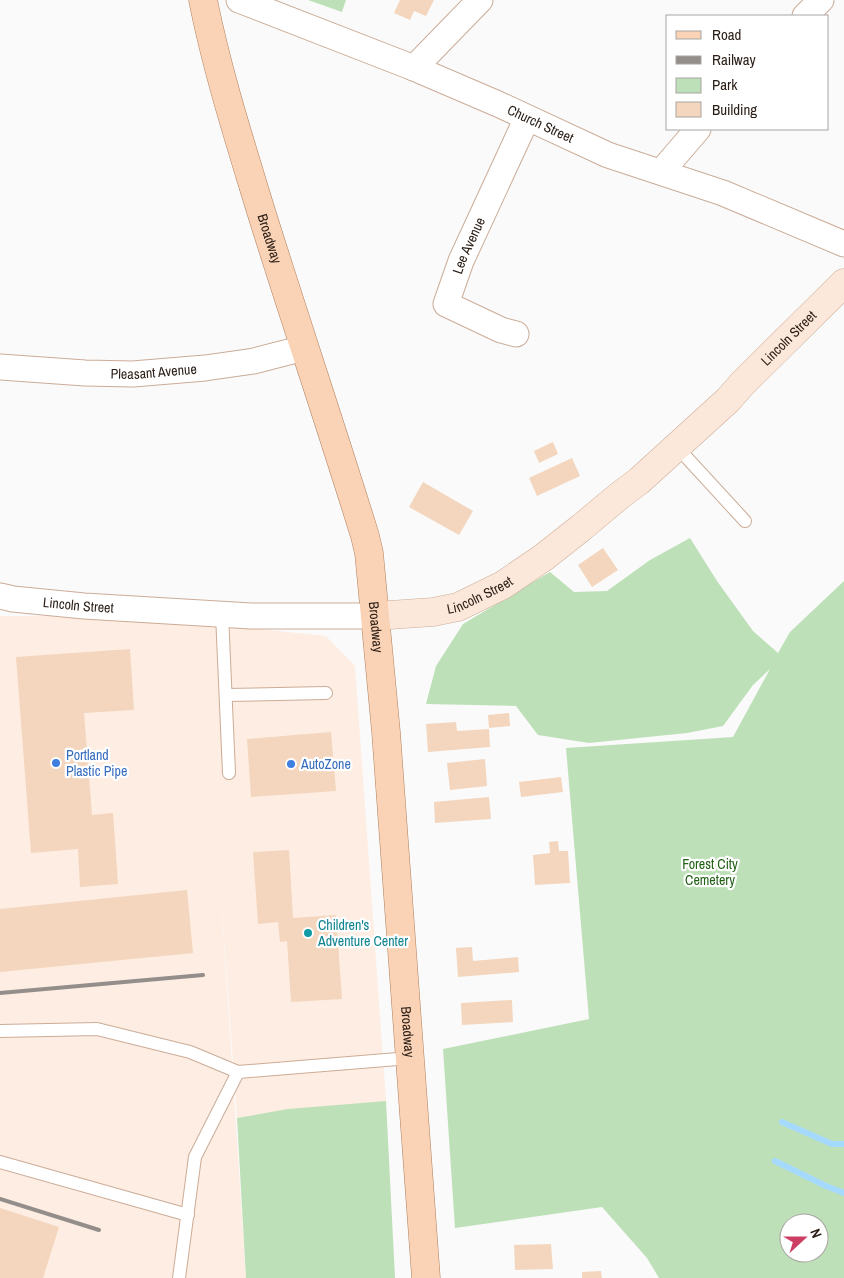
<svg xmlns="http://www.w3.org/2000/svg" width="844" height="1278" font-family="'Archivo Narrow',sans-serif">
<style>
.commercial{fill:#feede2}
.built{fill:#fdede3}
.green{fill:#bee0b8;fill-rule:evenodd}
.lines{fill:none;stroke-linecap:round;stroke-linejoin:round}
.stream{stroke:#a5d9fe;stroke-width:6}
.building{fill:#f3d6bd}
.lane-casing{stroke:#cbac97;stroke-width:14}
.street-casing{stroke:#cbac97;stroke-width:27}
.secondary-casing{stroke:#cbac97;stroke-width:29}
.primary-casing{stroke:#ae7f5d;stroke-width:29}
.lane{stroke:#fff;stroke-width:12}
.street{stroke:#fff;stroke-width:25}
.secondary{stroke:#fce8da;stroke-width:28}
.primary{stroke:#fad2b5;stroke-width:28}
.rail{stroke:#948e8a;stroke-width:4}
.shop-dot{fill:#3f7fe0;stroke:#fff;stroke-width:2}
.culture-dot{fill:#0f9aa8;stroke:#fff;stroke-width:2}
.labels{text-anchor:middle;stroke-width:4.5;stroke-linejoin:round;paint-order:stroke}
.street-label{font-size:14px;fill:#291d15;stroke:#fff}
.shop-label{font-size:14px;fill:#366cbe;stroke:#fff;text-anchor:start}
.park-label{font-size:14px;fill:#226016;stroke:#fff}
.culture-label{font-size:14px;fill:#0d838f;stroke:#fff;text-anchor:start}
</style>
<rect width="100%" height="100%" fill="#fafafa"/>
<polygon class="commercial" points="0,616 133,616 326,636 355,666 386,1101 237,1118 220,881 8,900 0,815"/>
<polygon class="built" points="0,815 8,900 220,881 246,1278 0,1278"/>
<g class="green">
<polygon points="308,0 346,0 342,12"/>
<path d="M690,538L717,581L753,631L778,653L790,632L844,581V1278H659L647,1258L602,1207L455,1228L443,1049L589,1019L566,748L733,737L770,669L753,685L723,726L687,733L589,743L538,735L516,706L426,704L436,666L463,624L550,572L574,592L607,591L650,560ZM789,1223H819V1253H789Z"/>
<polygon points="386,1101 395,1278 246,1278 237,1118 288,1109"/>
</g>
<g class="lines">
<g class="stream">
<polyline points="782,1122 832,1144 844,1144"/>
<polyline points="775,1161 826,1186 844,1193"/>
</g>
</g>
<g class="building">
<polygon points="400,0 434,0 426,16 414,11 410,20 394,13"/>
<polygon points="553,442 558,454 539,463 534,451"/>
<polygon points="572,458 580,476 537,496 529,478"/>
<polygon points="423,482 473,511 459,535 409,507"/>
<polygon points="603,548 618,570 592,587 578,565"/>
<polygon points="130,649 134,710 84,713 92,815 113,813 118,884 80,887 78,849 31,853 16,657"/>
<polygon points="509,713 510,726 489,728 488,715"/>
<polygon points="456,722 457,731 489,729 490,747 428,752 426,724"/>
<polygon points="331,732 336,791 251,797 247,739"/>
<polygon points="485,759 487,786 450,790 447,763"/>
<polygon points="561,777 563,792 521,797 519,782"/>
<polygon points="489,797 491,819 435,823 434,802"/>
<polygon points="558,841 559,851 568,851 570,883 535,885 533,855 550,853 549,842"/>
<polygon points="289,850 293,918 336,915 342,999 291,1002 287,941 280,942 278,922 258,924 253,852"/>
<polygon points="187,890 193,953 0,972 0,909"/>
<polygon points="472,947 473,961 518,957 519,972 458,977 456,948"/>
<polygon points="512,1000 513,1022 462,1025 461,1003"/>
<polygon points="0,1208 59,1227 43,1278 0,1278"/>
<polygon points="551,1244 553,1269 515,1270 514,1245"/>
<polygon points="601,1271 602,1278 582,1278 582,1272"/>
</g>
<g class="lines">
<g class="lane-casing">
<g id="lane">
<polyline points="677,447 745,521"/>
<polyline points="222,614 229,773"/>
<polyline points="226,695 326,693"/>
<polyline points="0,1031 97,1029 190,1052 238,1072 410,1058"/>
<polyline points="0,1162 188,1215"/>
<polyline points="179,1278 195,1157 238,1072"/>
</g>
</g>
<g class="street-casing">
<g id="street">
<path id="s1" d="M239,0L414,68L498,104L608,155L723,193L844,244"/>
<polyline points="805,16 821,0"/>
<polyline points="414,68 480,0"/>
<polyline points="661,172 698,129"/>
<path id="s2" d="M516,334L501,330L446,304L461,261L527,118"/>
<path id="s3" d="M0,367L85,373L133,374L205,368L254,361L304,348"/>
<path id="s4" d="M0,596L13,599L84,606L251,616H375"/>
</g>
</g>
<g class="secondary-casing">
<g id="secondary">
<path id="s5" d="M375,616L433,612L458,607L503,585L544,557L582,527L619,496L639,481L728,400L743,383L844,283"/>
</g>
</g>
<g class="primary-casing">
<g id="primary">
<path id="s6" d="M203,0C217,70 239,139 260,208C294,317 331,426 365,536L369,553L386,732L426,1278"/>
</g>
</g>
<use href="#lane" class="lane"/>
<use href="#street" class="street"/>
<use href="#secondary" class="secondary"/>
<use href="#primary" class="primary"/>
<g class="rail">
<polyline points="0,993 203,975"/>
<polyline points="0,1199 99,1230"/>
</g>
</g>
<g class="shop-dot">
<circle cx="56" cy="763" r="5"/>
<circle cx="291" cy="764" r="5"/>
</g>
<circle class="culture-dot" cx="308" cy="933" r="5"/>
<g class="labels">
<g class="street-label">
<text dy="5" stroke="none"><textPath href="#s1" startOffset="326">Church Street</textPath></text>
<text dy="5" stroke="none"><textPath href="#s6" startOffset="248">Broadway</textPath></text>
<text dy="5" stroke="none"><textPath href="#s2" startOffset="139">Lee Avenue</textPath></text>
<text dy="5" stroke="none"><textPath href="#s5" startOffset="512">Lincoln Street</textPath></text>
<text dy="5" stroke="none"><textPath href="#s3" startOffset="154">Pleasant Avenue</textPath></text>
<text dy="5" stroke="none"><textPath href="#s5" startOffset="108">Lincoln Street</textPath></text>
<text dy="5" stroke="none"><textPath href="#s4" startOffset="79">Lincoln Street</textPath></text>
<text dy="5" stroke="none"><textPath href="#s6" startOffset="652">Broadway</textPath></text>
<text dy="5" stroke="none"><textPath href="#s6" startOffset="1058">Broadway</textPath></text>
</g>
<g class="shop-label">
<text x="66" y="760">Portland<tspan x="66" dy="16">Plastic Pipe</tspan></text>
<text x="301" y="769">AutoZone</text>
</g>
<g class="park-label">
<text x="710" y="869">Forest City<tspan x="710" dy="16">Cemetery</tspan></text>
</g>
<g class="culture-label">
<text x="318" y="930">Children's<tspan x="318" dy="16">Adventure Center</tspan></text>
</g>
</g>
<rect x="666" y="15" width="162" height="115" fill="#ffffff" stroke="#a9a5a1"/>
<rect x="676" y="31" width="25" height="8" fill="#fad2b5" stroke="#a9a5a1"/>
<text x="712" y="40" font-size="15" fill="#291d15">Road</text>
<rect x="676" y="56" width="25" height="8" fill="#948e8a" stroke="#a9a5a1"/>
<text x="712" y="65" font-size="15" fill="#291d15">Railway</text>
<rect x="676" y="78" width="25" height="15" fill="#bee0b8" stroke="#a9a5a1"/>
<text x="712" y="90" font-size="15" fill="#291d15">Park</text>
<rect x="676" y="102" width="25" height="15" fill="#f3d6bd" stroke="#a9a5a1"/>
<text x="712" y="115" font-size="15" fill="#291d15">Building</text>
<g transform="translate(804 1238) rotate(69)"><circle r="24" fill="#ffffff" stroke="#a9a5a1"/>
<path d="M0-4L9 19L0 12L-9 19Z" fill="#cd3e64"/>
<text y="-8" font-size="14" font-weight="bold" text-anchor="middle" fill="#291d15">N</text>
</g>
</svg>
